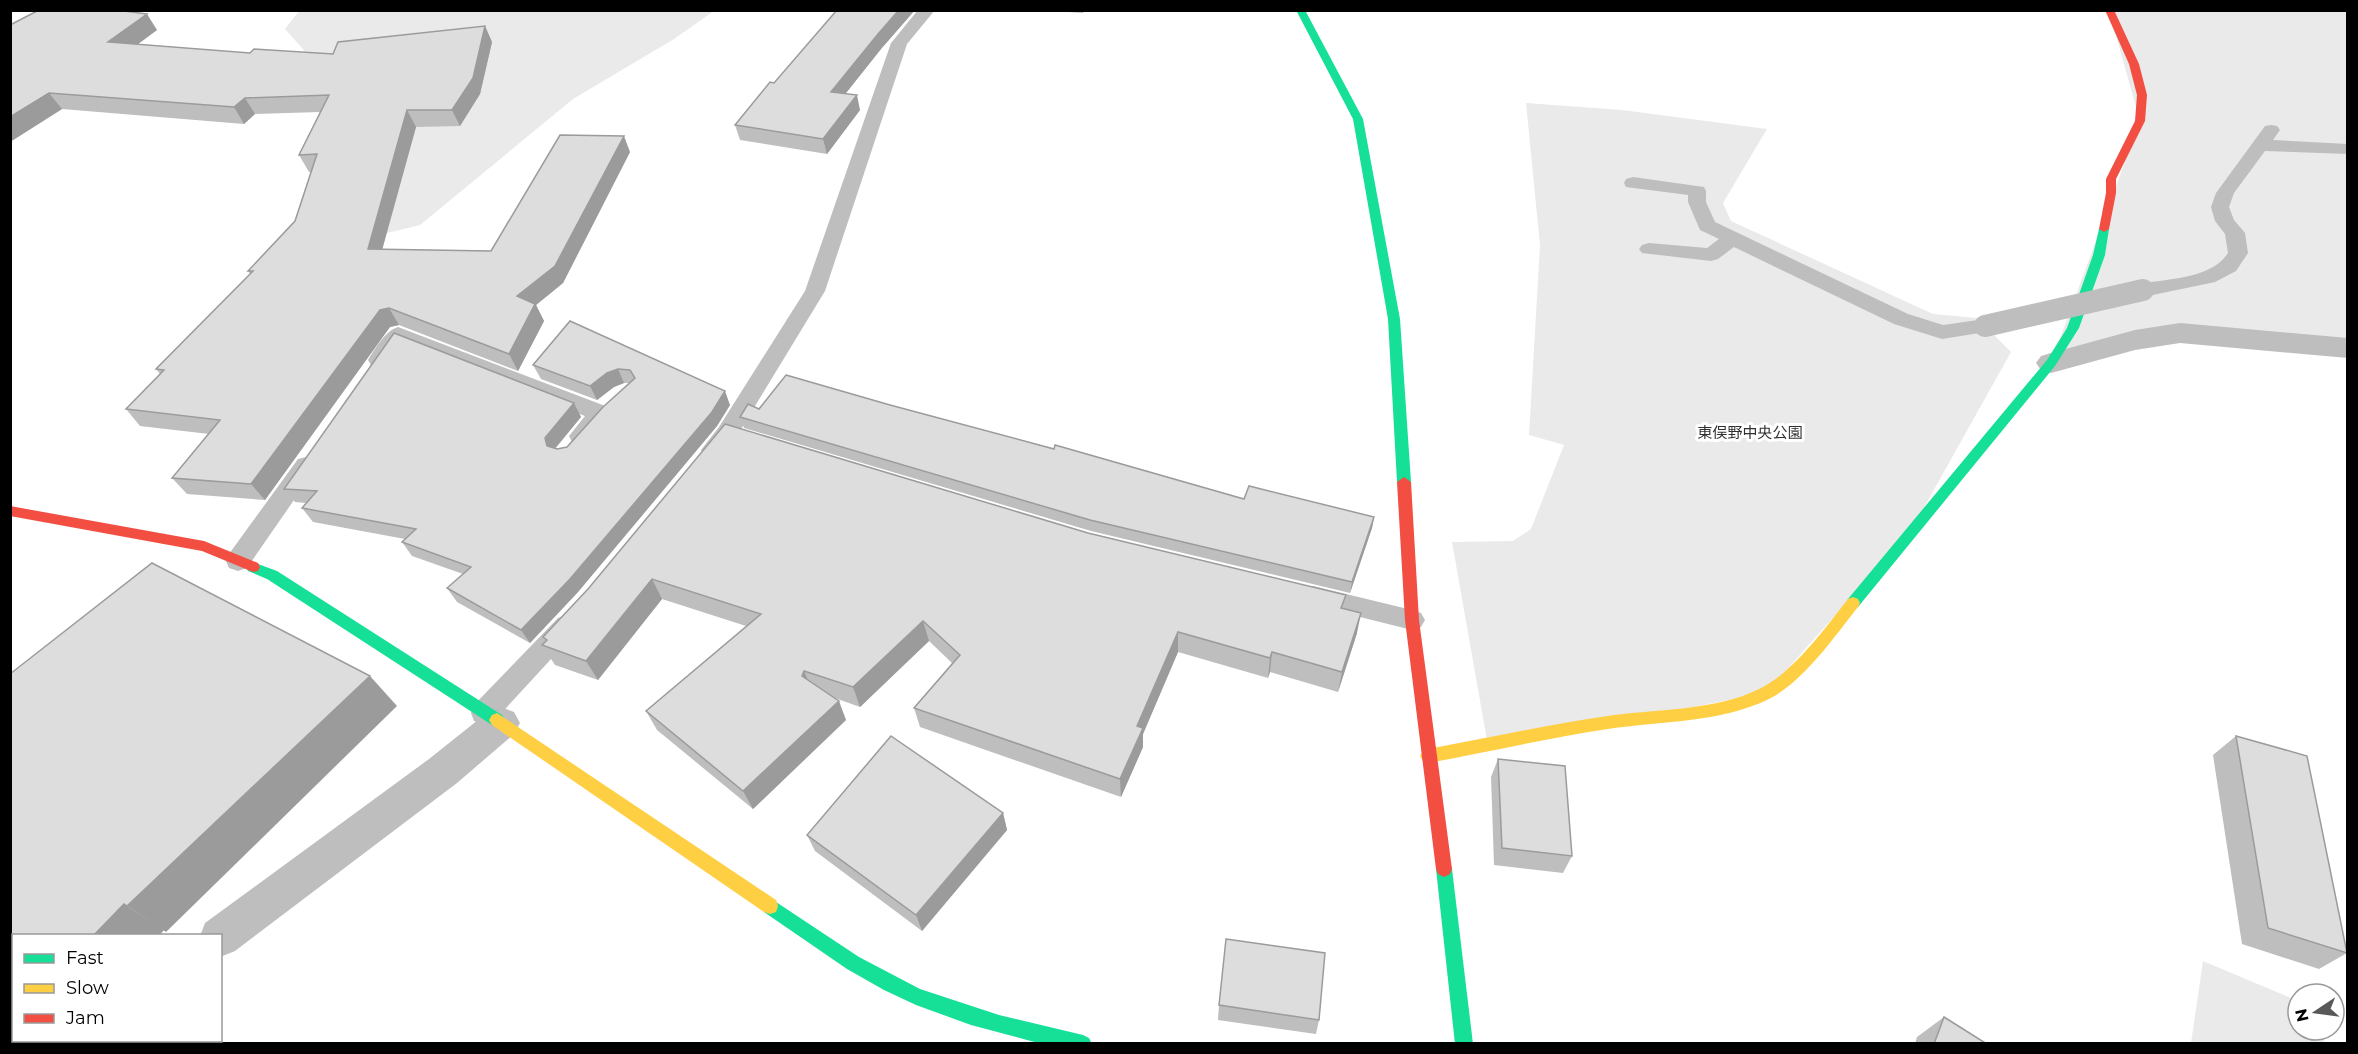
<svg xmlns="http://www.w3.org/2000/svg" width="2358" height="1054" font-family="Montserrat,'Noto Sans JP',sans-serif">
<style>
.green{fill:#eaeaea}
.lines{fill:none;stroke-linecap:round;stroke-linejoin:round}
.lane{fill:#bebebe;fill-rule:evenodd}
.street{fill:#bebebe;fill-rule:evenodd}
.fast{fill:#16e098;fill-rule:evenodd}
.slow{fill:#ffcf43;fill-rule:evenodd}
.jam{fill:#f24e42;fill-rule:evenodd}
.lane-bridge{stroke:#bebebe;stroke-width:22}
.wall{fill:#bebebe}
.shaded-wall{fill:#9b9b9b}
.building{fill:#ddd;stroke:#9b9b9b;stroke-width:1.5}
.labels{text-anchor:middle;stroke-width:6;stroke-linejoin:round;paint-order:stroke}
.park-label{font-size:15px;fill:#303030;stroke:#fff}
</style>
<rect width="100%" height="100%" fill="#fff"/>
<g class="green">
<polygon points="300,10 714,11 674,39 573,99 420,225 387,233 365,198 309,56 285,29"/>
<polygon points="2109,11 2347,11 2347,348 2180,333 2051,363 2140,121"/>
<polygon points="1526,103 1622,110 1767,129 1723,203 1731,221 1933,314 1977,318 2011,352 1912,529 1766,693 1488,746 1452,542 1513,541 1531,529 1564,445 1529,435 1540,245"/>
<polygon points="2203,961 2298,1001 2298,1030 2325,1030 2324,1043 2191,1043"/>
</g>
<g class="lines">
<g class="lane">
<path d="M918,10H935L907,44L825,291L735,439C725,450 720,461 704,456L701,450L719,427L805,291L891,43Z"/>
<path d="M2271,125L2277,126L2280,130L2273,140L2348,144V154L2265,151L2234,193L2229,207L2234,220L2245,233L2248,253L2236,271L2215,282L2143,297L2136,295L2133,290L2136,285C2165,278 2211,280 2228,253L2225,234L2215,221L2211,207L2216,193L2265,126Z"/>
<polygon points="1633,177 1704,187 1706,191 1706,202 1715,222 1908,314 1943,325 1985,319 1992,321 1995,326 1992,331 1942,339 1894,324 1734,247 1718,259 1711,261 1642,253 1639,249 1642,245 1649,243 1707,248 1719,239 1700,230 1688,202 1688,195 1626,187 1624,183 1626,179"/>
<path d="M398,327L608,407L611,413C603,427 590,447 572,442L569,436L585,416L402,344C393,356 388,370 371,365L368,360C375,349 385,331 398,327Z"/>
<polygon points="306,457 314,459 318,465 314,471 247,568 238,571 229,568 226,561 229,554 298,459"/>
<polygon points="1313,586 1412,610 1421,613 1425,620 1421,627 1412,630 1304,603 1300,596 1304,589"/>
<polygon points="567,615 576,618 580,625 576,632 494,721 484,725 474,721 471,713 474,705 558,618"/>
</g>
<g class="street">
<polygon points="2180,323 2348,338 2348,358 2180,343 2135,350 2051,373 2041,370 2036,363 2041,356 2051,353 2135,330"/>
<polygon points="501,707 514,712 520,723 514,734 457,783 235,951 220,957 220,936 200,936 205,923 429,759 488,712"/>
<polygon points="67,1040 113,1040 112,1044 66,1044"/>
</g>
<g class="fast">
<polygon points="1296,10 1305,10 1363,119 1400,319 1411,482 1404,487 1397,482 1388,319 1353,119"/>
<polygon points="2104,226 2109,229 2105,255 2079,328 2055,366 1858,607 1848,607 1846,603 1848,599 2047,360 2067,328 2093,255 2099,229"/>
<polygon points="253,562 277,571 502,715 505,720 502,725 497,727 492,725 267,579 248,571 246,567 248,563"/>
<polygon points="1444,861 1450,864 1452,869 1473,1044 1455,1044 1436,869 1438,864"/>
<polygon points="770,898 859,957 920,989 999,1015 1083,1035 1089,1038 1092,1044 1042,1044 971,1025 916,1005 884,990 847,969 764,912 762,906 764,900"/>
</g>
<g class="slow">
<path d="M1853,597L1858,599L1860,603L1858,607C1835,636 1803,682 1769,699C1720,723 1661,721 1608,729C1548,738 1488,752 1428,763L1423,761L1420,756L1423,751L1428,749C1488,738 1547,725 1607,716C1654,709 1716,711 1759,689C1793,673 1825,628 1848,599Z"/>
<polygon points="497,713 776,900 778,906 776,912 770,914 764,912 492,725 489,720 492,715"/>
</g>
<g class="jam">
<polygon points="2105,10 2114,10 2139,64 2147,95 2145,121 2116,179 2116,193 2109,229 2104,232 2099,229 2106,193 2106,179 2135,121 2137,95 2129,64"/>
<polygon points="1404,477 1411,482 1419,620 1452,869 1450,874 1444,877 1438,874 1436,869 1405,620 1397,482"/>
<polygon points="10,506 204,541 258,563 260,567 258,571 253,572 202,551 10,516"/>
</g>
<polyline class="lane-bridge" points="1985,326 2143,290"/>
</g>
<g class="wall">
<polygon points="837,10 915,10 881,49 845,94 860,110 827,154 740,140 735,125 774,83"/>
<polygon points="1038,10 1084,10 1083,13"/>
<polygon points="10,25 157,30 138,44 250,53 333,54 485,26 492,42 480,94 460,126 416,127 382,249 491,251 630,152 563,283 536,305 544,321 518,371 399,325 390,327 265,500 187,494 172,478 209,434 140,426 126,409 160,374 156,369 250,274 248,271 295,221 311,172 309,172 299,155 320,112 255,114 244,124 62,109 10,142"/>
<polygon points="570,321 730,405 717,426 578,592 530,643 457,602 447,588 463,574 412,556 402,542 405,539 313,522 302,508 306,503 295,502 284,489 574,403 581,417 555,449 557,449 567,447 629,383 624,383 614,387 597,400 541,379 533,365"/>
<polygon points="890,405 1244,499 1374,517 1372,528 1350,593 1091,531 744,428 740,417 759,409"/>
<polygon points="725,424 1088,533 1346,595 1344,608 1357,633 1338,692 1270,672 1268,678 1178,652 1143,734 1143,747 1121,797 920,727 914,708 952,663 929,641 860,707 835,698 846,720 753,809 657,730 646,711 746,626 662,599 598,680 555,665 542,645 545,641 543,637 588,589"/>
<polygon points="2236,736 2347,953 2319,969 2242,944 2213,755"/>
<polygon points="1498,759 1572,856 1563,873 1494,865 1491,777"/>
<polygon points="1003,813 1007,830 922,931 815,851 807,835"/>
<polygon points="1219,1005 1319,1020 1316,1034 1218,1020"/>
<polygon points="1944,1017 1987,1044 1915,1044 1917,1037"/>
</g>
<g class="shaded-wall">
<polygon points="899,10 915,10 881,49 835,107 831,92 878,34"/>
<polygon points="147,14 157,30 119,58 108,42"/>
<polygon points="485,26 492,42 480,94 460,126 452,110"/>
<polygon points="49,93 62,109 10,142 10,117"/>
<polygon points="857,95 860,110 827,154 823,139"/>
<polygon points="245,98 255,114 244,124 234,107"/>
<polygon points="407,110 416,127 378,265 368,249"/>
<polygon points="624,136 630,152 563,283 536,305 544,321 518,371 509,354 517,296"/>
<polygon points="389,308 399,325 390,327 265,500 251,484 380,310"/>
<polygon points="618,369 624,383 614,387 597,400 590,386 607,373"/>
<polygon points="725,391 730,405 717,426 578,592 530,643 521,630"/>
<polygon points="574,403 581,417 552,452 547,446 545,438"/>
<polygon points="1374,517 1372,528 1350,593 1352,582"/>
<polygon points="652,579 662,599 598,680 586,661"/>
<polygon points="1361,613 1357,633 1338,692 1342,672"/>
<polygon points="923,621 929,641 860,707 853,687"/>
<polygon points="1178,632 1178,652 1143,734 1143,747 1121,797 1120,779 1137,726"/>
<polygon points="1272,652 1270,672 1268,678 1270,658"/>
<polygon points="804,671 812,690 802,676"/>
<polygon points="370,676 397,706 166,932 127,906"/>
<polygon points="839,701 846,720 753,809 743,791"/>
<polygon points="1003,813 1007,830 922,931 916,915"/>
<polygon points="124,904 164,930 159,936 93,936"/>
</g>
<g class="building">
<polygon points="39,10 116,10 147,14 108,42 250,53 254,49 333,54 338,42 485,26 473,78 452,110 407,110 368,249 491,251 560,135 624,136 555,266 517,296 535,304 509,354 389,308 380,310 251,484 172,478 220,420 126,409 164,370 156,369 253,271 248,271 295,221 317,154 299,155 329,95 245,98 234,107 49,93 10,117 10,25"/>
<polygon points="837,10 899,10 878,34 831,92 857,95 823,139 735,125 770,82 774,83"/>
<polygon points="570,321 725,391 712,412 570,579 521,630 447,588 471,567 402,542 416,529 302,508 317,491 284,489 394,333 574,403 545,438 547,446 557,449 567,447 603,407 635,378 630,370 618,369 607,373 590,386 533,365"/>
<polygon points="786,375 890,405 1054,449 1055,445 1244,499 1249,486 1374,517 1352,582 1090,520 740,417 748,404 759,409"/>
<polygon points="725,424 1088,533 1346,595 1341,608 1361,613 1342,672 1272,652 1270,658 1178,632 1137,726 1143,728 1120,779 914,708 960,655 923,621 853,687 804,671 802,676 839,701 743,791 646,711 761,614 652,579 586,661 542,645 547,640 543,637 588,589"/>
<polygon points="152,563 370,676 127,906 124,904 93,936 14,936 14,971 10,970 10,674"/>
<polygon points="891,736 1003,813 916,915 807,835"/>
<polygon points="2236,736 2307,756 2347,953 2268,928"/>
<polygon points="1498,759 1565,766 1572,856 1502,848"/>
<polygon points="1226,939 1325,953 1319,1020 1219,1005"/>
<polygon points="1944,1017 1987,1044 1934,1044"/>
</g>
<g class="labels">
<g class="park-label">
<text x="1750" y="438">東俣野中央公園</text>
</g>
</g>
<rect width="2358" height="1054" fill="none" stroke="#000000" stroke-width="24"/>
<rect x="12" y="934" width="210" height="108" fill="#ffffff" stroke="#999999" stroke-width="1.5"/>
<rect x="24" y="954" width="30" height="9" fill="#16e098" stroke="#999999" stroke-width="1.5"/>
<text x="66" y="964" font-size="18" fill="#000000">Fast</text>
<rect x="24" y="984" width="30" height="9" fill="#ffcf43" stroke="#999999" stroke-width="1.5"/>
<text x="66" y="994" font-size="18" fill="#000000">Slow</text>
<rect x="24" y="1014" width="30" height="9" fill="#f24e42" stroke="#999999" stroke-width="1.5"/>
<text x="66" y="1024" font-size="18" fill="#000000">Jam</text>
<g transform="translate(2316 1012) rotate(257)"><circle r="28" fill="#ffffff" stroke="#999999" stroke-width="1.5"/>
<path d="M0-4.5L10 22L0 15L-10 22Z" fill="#595959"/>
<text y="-9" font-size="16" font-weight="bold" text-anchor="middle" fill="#000000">N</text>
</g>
</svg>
